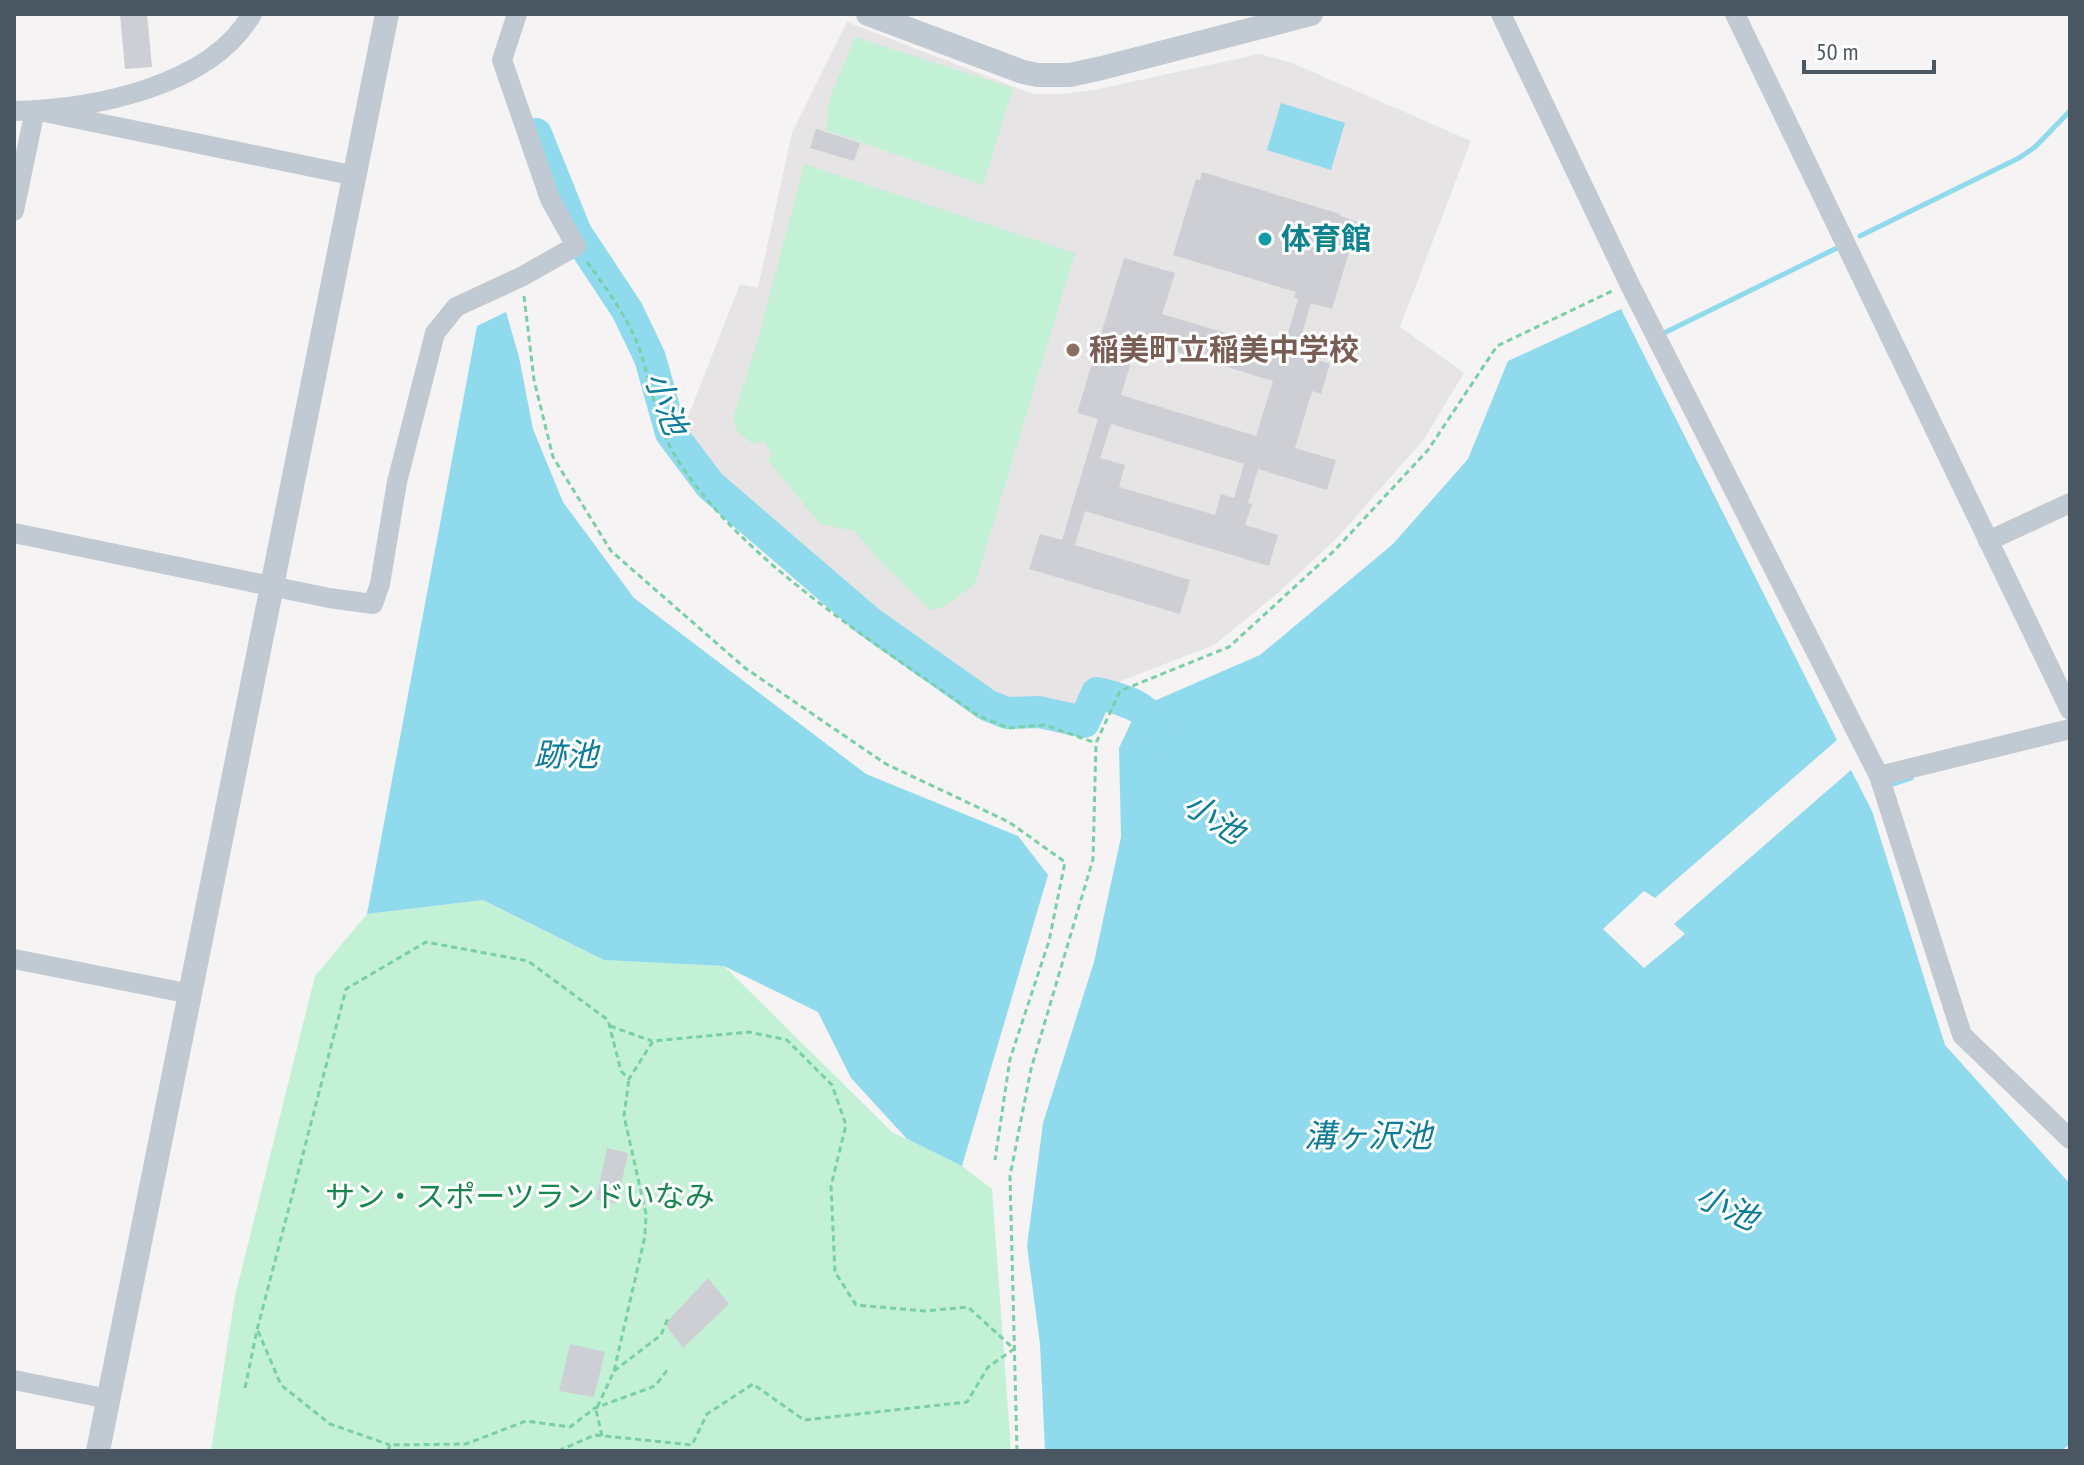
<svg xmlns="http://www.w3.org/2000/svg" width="2084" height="1465" font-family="'PT Sans Narrow','Noto Sans JP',sans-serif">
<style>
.education{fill:#e6e4e5}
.green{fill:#c3f1d5}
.water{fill:#90daee}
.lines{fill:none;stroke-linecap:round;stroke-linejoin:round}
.stream{stroke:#90daee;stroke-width:5}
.river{stroke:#90daee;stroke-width:32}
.building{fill:#cdcfd5;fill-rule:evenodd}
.path{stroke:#7ad0a6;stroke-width:3;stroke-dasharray:6 4;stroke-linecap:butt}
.minor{stroke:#c1cad2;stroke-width:20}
.tertiary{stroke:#c1cad2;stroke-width:24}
.culture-dot{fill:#0f9aa8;stroke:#fff;stroke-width:3}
.education-dot{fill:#8d6e63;stroke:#fff;stroke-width:3}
.labels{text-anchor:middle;stroke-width:6;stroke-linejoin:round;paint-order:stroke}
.culture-label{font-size:30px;font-weight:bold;fill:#0d838f;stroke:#fff;text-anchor:start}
.education-label{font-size:30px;font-weight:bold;fill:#785e54;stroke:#fff;text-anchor:start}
.park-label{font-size:30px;fill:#17864f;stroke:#fff}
.water-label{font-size:32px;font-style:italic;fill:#0c7c9b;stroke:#fff}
</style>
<rect width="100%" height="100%" fill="#f5f3f3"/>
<polygon class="education" points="847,22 1033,94 1062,94 1094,90 1260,54 1292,63 1471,141 1400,327 1464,373 1424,439 1338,537 1277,594 1214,645 1108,686 1093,678 1076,709 994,699 863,609 734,495 684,427 740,284 758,288 792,133"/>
<g class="green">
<polygon points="855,37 1013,88 983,185 826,130 830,97"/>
<polygon points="804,164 1075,253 975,584 943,607 930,610 878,559 855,531 820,524 767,459 772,455 765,442 753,444 737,431 733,419 761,329"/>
<polygon points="483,900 604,960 724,966 892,1132 962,1166 992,1189 1011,1451 211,1451 235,1296 315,976 367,914"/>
</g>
<g class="water">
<polygon points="1281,103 1345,123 1331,170 1267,150"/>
<polygon points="1621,309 1837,740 1655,898 1644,891 1603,929 1644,968 1685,934 1674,924 1851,770 1872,811 1945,1045 2070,1184 2070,1444 2061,1451 1045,1451 1040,1344 1027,1246 1043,1123 1094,962 1121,837 1119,748 1138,708 1260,655 1393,544 1468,459 1508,361"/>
<polygon points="506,312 519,357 533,429 563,502 634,598 866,774 1018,836 1048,875 962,1166 907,1139 851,1078 818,1012 724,966 604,960 483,900 367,914 477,326"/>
</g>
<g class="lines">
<g class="stream">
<polyline points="1860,236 2019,158 2035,147 2070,111"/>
<polyline points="1660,335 1837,248"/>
<polyline points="1886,786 1911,778"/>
</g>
<path class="river" d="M536,134L576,233L627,310L650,358L671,433L710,485L868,621L987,705L1007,713L1039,712L1084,722L1097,693C1130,702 1151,705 1161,742"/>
</g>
<g class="building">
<polygon points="120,14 147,14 152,67 125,69"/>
<polygon points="816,129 860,143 854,161 810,148"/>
<path d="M1202,172L1340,214V216L1358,222L1332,309L1311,303L1296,354L1330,364L1321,394L1312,391L1295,448L1336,460L1327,490L1258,469L1248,503L1252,504L1245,525L1278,535L1269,566L1085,511L1075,545L1190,580L1180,614L1029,569L1040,534L1062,540L1098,419L1077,413L1124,258L1175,273L1162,314L1283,350L1298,299L1294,297L1296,292L1173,255L1196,179L1200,180ZM1138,340L1273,381L1256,436L1121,395ZM1111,424L1244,464L1234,498L1221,494L1215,515L1119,487L1125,465L1100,458Z"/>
<polygon points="607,1148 628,1153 617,1204 596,1200"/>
<polygon points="708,1278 729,1304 683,1348 665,1324"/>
<polygon points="570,1344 605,1352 594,1397 559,1391"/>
</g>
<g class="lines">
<g class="path">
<path d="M587,262C606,288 626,315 638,345C651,380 655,421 674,454C738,560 878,644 977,715L1008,728L1045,725L1096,743"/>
<polyline points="524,296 534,380 553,457 611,551 745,668 886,764 1009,822 1065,862 1049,941 1010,1059 995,1160"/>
<polyline points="610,1026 652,1041"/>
<polyline points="258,1331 281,1385 330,1424 390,1445"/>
<polyline points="614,1371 661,1335 668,1318"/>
<polyline points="245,1388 257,1330 346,989 426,942 528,961 608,1020 621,1071 629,1079 653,1041 749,1032 787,1040 832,1085 846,1125 831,1186 835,1272 856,1305 925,1311 968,1307 1014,1349 988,1367 967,1402 804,1420 753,1384 707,1414 692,1445 595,1435 558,1451"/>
<polyline points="602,1436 596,1410 614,1371 645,1236 646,1214 624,1116 629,1079"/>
<polyline points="388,1451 390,1445 466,1444 526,1421 570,1427 595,1408 655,1386 668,1369"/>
<polyline points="1017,1451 1010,1176 1031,1069 1093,859 1096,743 1120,691 1229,647 1335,550 1428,450 1497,346 1612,291"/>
</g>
<g class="minor">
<polyline points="1501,14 1629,283 1879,776 1962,1035 2070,1139"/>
<polyline points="1735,14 2070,710"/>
<polyline points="35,110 356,176"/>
<path d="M14,111C93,109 210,87 252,14"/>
<polyline points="14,211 35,110"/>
<polyline points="14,533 329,598 373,604 380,584 397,482 435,333 456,307 521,277 576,246 550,199 502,60 517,14"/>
<polyline points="1988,541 2070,503"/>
<polyline points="1879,776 2070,729"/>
<polyline points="14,959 191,994"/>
<polyline points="14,1380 109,1399"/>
</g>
<g class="tertiary">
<polyline points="868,14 1023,72 1038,75 1070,75 1102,68 1311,14"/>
<polyline points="98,1451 387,14"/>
</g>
</g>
<circle class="culture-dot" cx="1265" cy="239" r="8"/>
<circle class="education-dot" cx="1073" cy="350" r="8"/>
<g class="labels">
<g class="culture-label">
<text x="1281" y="249">体育館</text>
</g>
<g class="education-label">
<text x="1089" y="360">稲美町立稲美中学校</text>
</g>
<g class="park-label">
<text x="520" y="1207">サン・スポーツランドいなみ</text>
</g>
<g class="water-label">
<text transform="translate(666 403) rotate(70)" y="11">小池</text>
<text x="566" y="766">跡池</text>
<text transform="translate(1214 818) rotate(33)" y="11">小池</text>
<text x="1368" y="1147">溝ヶ沢池</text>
<text transform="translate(1727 1207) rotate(25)" y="11">小池</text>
</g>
</g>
<rect width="2084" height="1465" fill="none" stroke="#4a5661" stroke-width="32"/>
<path d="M1804 60v12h130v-12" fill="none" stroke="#4a5661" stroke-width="4"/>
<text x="1816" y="60" font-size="24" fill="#4a5661" stroke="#ffffff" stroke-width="6" paint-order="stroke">50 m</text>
</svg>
